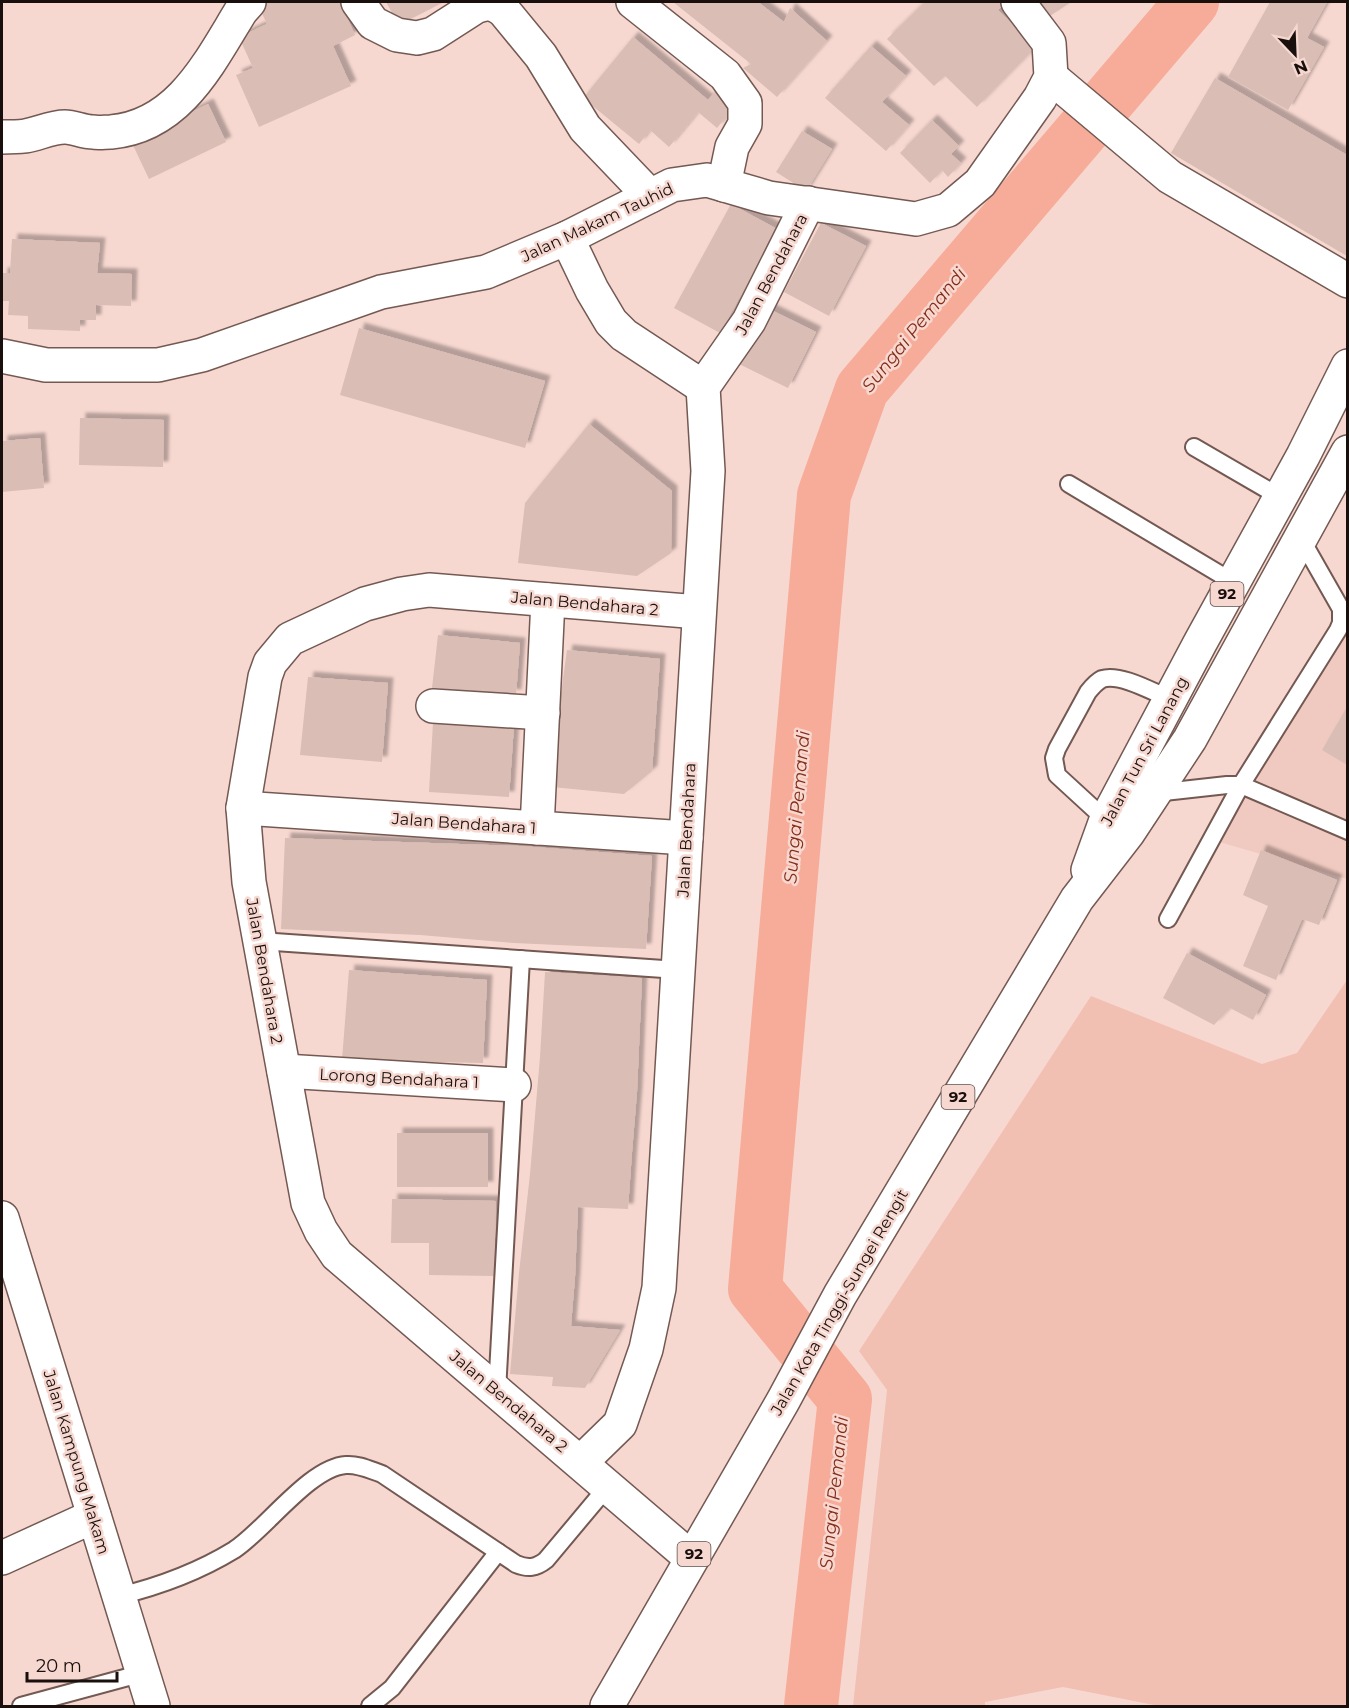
<svg xmlns="http://www.w3.org/2000/svg" width="1349" height="1708" font-family="Montserrat,sans-serif">
<style>
.built{fill:#f0cac0}
.green{fill:#f2bfb3}
.lines{fill:none;stroke-linecap:round;stroke-linejoin:round}
.river{stroke:#f7ac99;stroke-width:54}
.building{fill:#dabdb5;filter:url(#shadow)}
.lane-casing{stroke:#735952;stroke-width:20}
.street-casing{stroke:#735952;stroke-width:36}
.secondary-casing{stroke:#735952;stroke-width:36}
.primary-casing{stroke:#735952;stroke-width:36}
.lane{stroke:#fff;stroke-width:16}
.street{stroke:#fff;stroke-width:33}
.secondary{stroke:#fff;stroke-width:33}
.primary{stroke:#fff;stroke-width:33}
.labels{text-anchor:middle;stroke-width:5;stroke-linejoin:round;paint-order:stroke}
.shield{fill:#f7d8d0;stroke:#5c4b48;stroke-width:1.5}
.shield-label{font-size:15px;font-weight:bold;fill:#190f0d}
.street-label{font-size:16px;fill:#190f0d;stroke:#f7d8d0}
.water-label{font-size:18px;font-style:italic;fill:#832d18;stroke:#f7d8d0}
</style>
<defs>
<filter id="shadow"><feDropShadow dx="5.5" dy="-5.5" stdDeviation="1.5" flood-color="#0004"/></filter>
</defs>
<rect width="100%" height="100%" fill="#f7d8d0"/>
<polygon class="built" points="1347,598 1347,879 1202,837"/>
<polygon class="green" points="1347,980 1347,1706 1159,1706 1063,1687 985,1702 985,1706 853,1706 887,1390 859,1351 1091,996 1262,1064 1297,1053"/>
<g class="lines">
<polyline class="river" points="811,1706 845,1399 755,1289 824,495 862,389 1192,2"/>
</g>
<g class="building">
<polygon points="266,2 340,2 355,35 333,46 351,86 259,127 236,75 253,68 239,37 267,24 258,5"/>
<polygon points="386,2 444,2 399,25"/>
<polygon points="673,2 758,2 784,22 790,8 827,41 777,97 743,68 751,64"/>
<polygon points="925,2 1006,2 998,10 1036,47 977,107 945,76 934,86 887,39"/>
<polygon points="1040,2 1071,2 1050,16"/>
<polygon points="1270,2 1327,2 1307,38 1324,47 1288,110 1228,77"/>
<polygon points="633,37 708,100 715,92 734,107 717,128 698,112 669,147 650,130 639,144 583,98"/>
<polygon points="871,46 906,76 882,102 909,125 886,151 825,98"/>
<polygon points="1215,78 1347,155 1347,256 1171,153"/>
<polygon points="208,104 226,142 149,179 131,141"/>
<polygon points="932,120 959,146 951,154 961,163 948,177 942,170 930,183 900,153"/>
<polygon points="802,131 832,149 806,191 776,172"/>
<polygon points="731,204 777,229 720,333 674,308"/>
<polygon points="821,223 866,246 829,316 784,292"/>
<polygon points="12,239 100,243 97,273 132,274 131,306 96,305 96,320 80,320 80,331 28,329 28,316 8,315 9,301 2,301 2,273 10,273"/>
<polygon points="767,308 816,332 788,388 739,364"/>
<polygon points="359,328 545,381 525,448 340,395"/>
<polygon points="80,418 164,420 163,467 79,465"/>
<polygon points="589,424 672,491 671,553 637,576 518,563 525,503"/>
<polygon points="40,438 44,488 2,492 2,441"/>
<polygon points="438,635 520,643 516,695 432,688"/>
<polygon points="567,650 660,659 652,771 624,794 552,787 559,708"/>
<polygon points="308,677 388,683 382,762 300,755"/>
<polygon points="1347,707 1347,765 1322,750"/>
<polygon points="433,723 514,725 509,797 429,792"/>
<polygon points="285,838 520,846 652,856 646,949 514,943 420,935 281,929"/>
<polygon points="1261,850 1337,880 1319,925 1302,919 1276,980 1243,966 1268,906 1243,895"/>
<polygon points="1187,953 1266,995 1253,1020 1230,1008 1214,1025 1163,998"/>
<polygon points="349,970 487,980 483,1063 342,1060"/>
<polygon points="545,972 642,978 637,1092 632,1152 628,1209 578,1207 575,1277 571,1326 620,1330 585,1388 552,1386 553,1377 510,1374 519,1273 530,1174 540,1057"/>
<rect x="397" y="1133" width="91" height="54"/>
<polygon points="392,1199 496,1201 494,1276 429,1275 429,1243 391,1243"/>
</g>
<g class="lines">
<g class="lane-casing">
<g id="lane">
<polyline points="1194,447 1280,497"/>
<polyline points="1069,484 1233,582"/>
<polyline points="1155,793 1227,785 1241,785 1338,630 1341,623 1341,609 1300,537"/>
<path d="M1106,820L1057,775L1054,758L1057,749L1088,692C1092,687 1096,682 1102,679C1120,673 1153,692 1170,699"/>
<polyline points="1168,919 1241,785 1348,831"/>
<polyline points="260,941 678,970"/>
<polyline points="497,1391 521,959"/>
<path d="M119,1596C160,1586 198,1572 234,1550C265,1530 310,1467 346,1465C359,1464 370,1470 382,1474L516,1564C528,1569 536,1568 546,1560L608,1486"/>
<polyline points="21,1706 143,1673"/>
<polyline points="370,1706 392,1688 498,1552"/>
</g>
</g>
<g class="street-casing">
<g id="street">
<path d="M358,2L373,23L397,35L417,38L433,34L475,7C487,2 494,3 504,11L541,56L585,128L650,196"/>
<polyline points="633,2 725,75 745,103 745,124 732,147 724,185"/>
<polyline points="1051,77 1170,177 1348,281"/>
<path d="M2,137C9,137 17,137 25,136C38,134 51,127 65,127C74,127 83,132 93,132C98,133 105,132 111,132C179,126 209,63 241,11L249,2"/>
<polyline points="567,238 592,290 611,322 624,335 703,387"/>
<polyline points="2,356 46,365 158,365 202,355 381,292 486,272 567,238 672,185 707,180 769,198 916,219 948,210 980,183 1040,98 1051,77 1049,43 1018,2"/>
<polyline points="433,706 543,713"/>
<polyline points="243,808 686,838"/>
<polyline points="537,828 548,600"/>
<polyline points="284,1071 514,1085"/>
<polyline points="581,1462 620,1424 646,1349 659,1288 708,471 703,387 749,321 808,203"/>
<polyline points="2,1558 94,1516"/>
<polyline points="691,1558 337,1255 321,1231 308,1203 249,882 243,808 265,677 270,663 290,639 365,604 402,594 429,590 699,612"/>
</g>
</g>
<g class="secondary-casing">
<polyline id="secondary" points="2,1218 153,1706"/>
</g>
<g class="primary-casing">
<g id="primary">
<polyline points="1088,870 1106,820 1200,643 1303,456 1348,366"/>
<polyline points="607,1706 783,1401 840,1295 1077,899 1128,833 1190,739 1348,452"/>
</g>
</g>
<use href="#lane" class="lane"/>
<use href="#street" class="street"/>
<use href="#secondary" class="secondary"/>
<use href="#primary" class="primary"/>
</g>
<g class="labels">
<g class="shield">
<rect x="1210.5" y="582" width="33" height="24" rx="4.5"/>
<rect x="941.5" y="1085" width="33" height="24" rx="4.5"/>
<rect x="677.5" y="1542" width="33" height="24" rx="4.5"/>
</g>
<g class="shield-label">
<text x="1227" y="599">92</text>
<text x="958" y="1102">92</text>
<text x="694" y="1559">92</text>
</g>
<g class="street-label">
<text transform="translate(597 222) rotate(-25)" y="6">Jalan Makam Tauhid</text>
<text transform="translate(771 274) rotate(-62)" y="6">Jalan Bendahara</text>
<text transform="translate(585 603) rotate(5)" y="6">Jalan Bendahara 2</text>
<text transform="translate(1144 751) rotate(-62)" y="6">Jalan Tun Sri Lanang</text>
<text transform="translate(464 823) rotate(4)" y="6">Jalan Bendahara 1</text>
<text transform="translate(686 830) rotate(-87)" y="6">Jalan Bendahara</text>
<text transform="translate(265 971) rotate(80)" y="6">Jalan Bendahara 2</text>
<text transform="translate(399 1078) rotate(3)" y="6">Lorong Bendahara 1</text>
<text transform="translate(839 1302) rotate(-60)" y="6">Jalan Kota Tinggi-Sungei Rengit</text>
<text transform="translate(509 1401) rotate(40)" y="6">Jalan Bendahara 2</text>
<text transform="translate(77 1462) rotate(73)" y="6">Jalan Kampung Makam</text>
</g>
<g class="water-label">
<text transform="translate(914 330) rotate(-51)" y="6">Sungai Pemandi</text>
<text transform="translate(797 807) rotate(-85)" y="6">Sungai Pemandi</text>
<text transform="translate(834 1493) rotate(-84)" y="6">Sungai Pemandi</text>
</g>
</g>
<rect width="1349" height="1708" fill="none" stroke="#190f0d" stroke-width="6"/>
<g transform="translate(1295 54) rotate(157)" stroke="#f7d8d0" stroke-width="4.5" paint-order="stroke">
<path d="M0-4.5L10 22L0 15L-10 22Z" fill="#190f0d"/>
<text y="-9" font-size="16" font-weight="bold" text-anchor="middle" fill="#190f0d">N</text>
</g>
<path d="M27 1672v9h90v-9" fill="none" stroke="#190f0d" stroke-width="3"/>
<text x="36" y="1672" font-size="18" fill="#190f0d" stroke="#f7d8d0" stroke-width="4.5" paint-order="stroke">20 m</text>
</svg>
